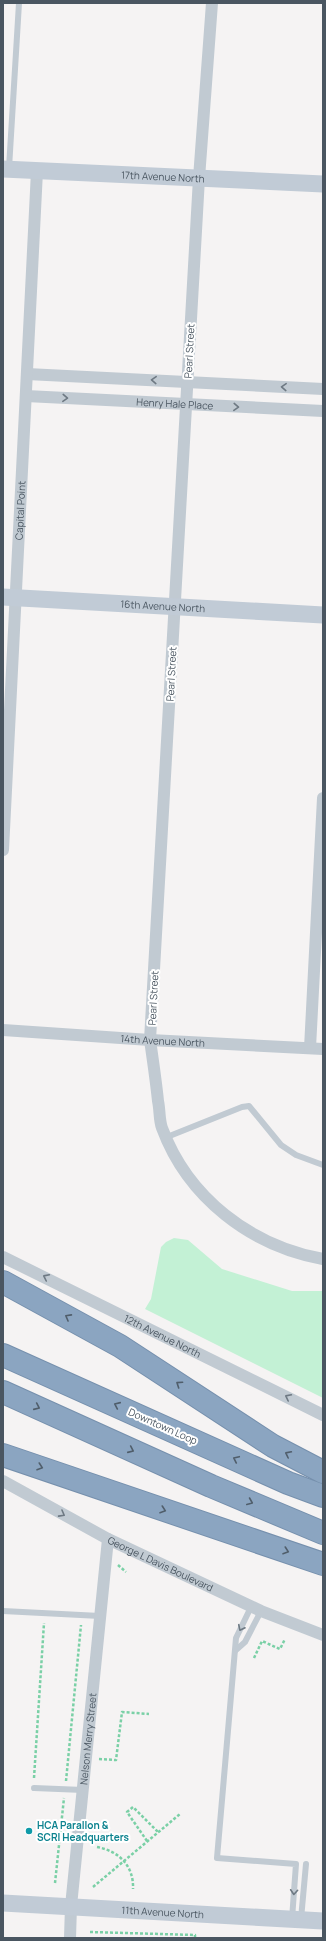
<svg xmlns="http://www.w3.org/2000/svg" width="326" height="1941" font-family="Manrope,sans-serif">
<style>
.green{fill:#c3f1d5}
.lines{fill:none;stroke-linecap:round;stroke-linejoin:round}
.highway-casing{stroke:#7690ad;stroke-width:24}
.path{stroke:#7ad0a6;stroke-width:2.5;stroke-dasharray:3 2;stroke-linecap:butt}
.lane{stroke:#c1cad2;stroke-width:6}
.street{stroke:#c1cad2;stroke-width:12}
.secondary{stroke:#c1cbd6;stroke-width:17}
.highway{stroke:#8ba5c1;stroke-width:22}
.oneway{stroke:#6e7983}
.oneway2{stroke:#505e6b}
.culture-dot{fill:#0f9aa8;stroke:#fff;stroke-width:1.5}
.labels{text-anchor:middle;stroke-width:4;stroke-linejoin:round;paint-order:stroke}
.street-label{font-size:10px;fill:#4a5661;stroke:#fff}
.culture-label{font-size:10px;font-weight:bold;fill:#0d838f;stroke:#fff;text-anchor:start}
</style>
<rect width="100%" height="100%" fill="#f5f3f3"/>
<polygon class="green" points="174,1238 188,1240 222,1269 292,1291 323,1291 323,1398 145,1309 151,1299 161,1247 166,1242"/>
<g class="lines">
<g class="highway-casing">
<g id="highway">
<polyline points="3,1282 120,1346 273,1446 323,1472"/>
<polyline points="3,1355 288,1483 323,1496"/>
<polyline points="3,1392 211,1486 323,1533"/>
<polyline points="3,1455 323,1564"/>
</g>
</g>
<g class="path">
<polyline points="118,1565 126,1572"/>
<polyline points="254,1658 262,1641 280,1649 285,1639"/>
<polyline points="99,1759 116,1760 122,1712 149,1714"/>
<polyline points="34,1778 44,1623"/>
<polyline points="66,1781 81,1625"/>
<polyline points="147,1841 127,1812 133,1807 158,1832"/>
<path d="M97,1847C119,1851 134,1866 133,1889"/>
<polyline points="55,1883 64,1798"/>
<polyline points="93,1887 180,1814"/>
<polyline points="90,1932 195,1935 195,1938"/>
</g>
<g class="lane">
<polyline points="9,168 19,3"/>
<polyline points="167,1137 242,1107 249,1106 281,1145 296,1155 323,1165"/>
<polyline points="251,1607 236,1638 217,1858 296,1864 292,1919"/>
<polyline points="3,1611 100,1616"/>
<polyline points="236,1650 245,1642 261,1611"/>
<polyline points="34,1788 83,1790"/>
<polyline points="301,1919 306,1864"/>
</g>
<g class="street">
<path d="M212,3L199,178L150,1040C153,1061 156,1081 158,1101C160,1110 159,1120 162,1128C188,1198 251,1246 323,1259"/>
<polyline points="27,374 323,389"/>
<path id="s1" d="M26,396L323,411"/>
<path id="s2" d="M3,850L37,171"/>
<path id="s3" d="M3,1030L150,1040L323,1049"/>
<polyline points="310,1048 323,798"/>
<path id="s4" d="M3,1257L323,1415"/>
<path id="s5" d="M3,1481L108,1539L261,1611L323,1635"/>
<path id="s6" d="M70,1938L71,1906L108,1539"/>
</g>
<g class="secondary">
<path id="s7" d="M3,169L323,184"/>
<path id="s8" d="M3,597L323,615"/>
<path id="s9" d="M3,1903L323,1921"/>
</g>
<use href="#highway" class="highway"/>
</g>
<defs><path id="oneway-chevron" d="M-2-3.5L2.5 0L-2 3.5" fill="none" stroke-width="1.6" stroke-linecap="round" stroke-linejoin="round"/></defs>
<g class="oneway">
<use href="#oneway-chevron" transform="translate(154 380) rotate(-177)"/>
<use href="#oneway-chevron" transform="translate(284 387) rotate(-177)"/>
<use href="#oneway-chevron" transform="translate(65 398) rotate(3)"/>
<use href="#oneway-chevron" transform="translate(236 407) rotate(3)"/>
<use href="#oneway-chevron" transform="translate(46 1277) rotate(-154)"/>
<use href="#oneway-chevron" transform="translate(288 1397) rotate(-153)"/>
<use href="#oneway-chevron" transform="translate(62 1514) rotate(29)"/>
<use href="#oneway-chevron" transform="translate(241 1628) rotate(116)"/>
<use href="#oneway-chevron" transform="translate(294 1892) rotate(94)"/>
</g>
<g class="oneway2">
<use href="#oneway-chevron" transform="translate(68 1317) rotate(-151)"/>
<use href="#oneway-chevron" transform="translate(179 1384) rotate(-146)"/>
<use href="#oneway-chevron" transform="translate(117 1405) rotate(-156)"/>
<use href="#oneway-chevron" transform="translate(37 1407) rotate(24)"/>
<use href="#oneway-chevron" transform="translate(131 1450) rotate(24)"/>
<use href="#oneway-chevron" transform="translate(288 1454) rotate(-153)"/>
<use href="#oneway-chevron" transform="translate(236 1459) rotate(-155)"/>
<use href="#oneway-chevron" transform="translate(40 1467) rotate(19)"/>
<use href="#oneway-chevron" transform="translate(250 1502) rotate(23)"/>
<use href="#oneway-chevron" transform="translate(163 1510) rotate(19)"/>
<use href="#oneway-chevron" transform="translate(286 1551) rotate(19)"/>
</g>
<circle class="culture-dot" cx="29" cy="1831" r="4"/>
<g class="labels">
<g class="street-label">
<text dy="4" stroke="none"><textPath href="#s7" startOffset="160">17th Avenue North</textPath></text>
<text transform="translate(189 351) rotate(-87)" y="4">Pearl Street</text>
<text dy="4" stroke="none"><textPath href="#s1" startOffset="149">Henry Hale Place</textPath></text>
<text dy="4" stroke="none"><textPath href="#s2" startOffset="340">Capital Point</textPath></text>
<text dy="4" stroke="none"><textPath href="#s8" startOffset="160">16th Avenue North</textPath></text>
<text transform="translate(171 674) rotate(-87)" y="4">Pearl Street</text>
<text transform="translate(153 998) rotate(-87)" y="4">Pearl Street</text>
<text dy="4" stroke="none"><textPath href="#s3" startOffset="160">14th Avenue North</textPath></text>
<text dy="4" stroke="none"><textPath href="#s4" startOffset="178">12th Avenue North</textPath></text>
<text transform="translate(163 1426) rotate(24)" y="4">Downtown Loop</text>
<text dy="4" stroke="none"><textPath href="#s5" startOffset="178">George L Davis Boulevard</textPath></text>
<text dy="4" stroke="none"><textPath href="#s6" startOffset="200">Nelson Merry Street</textPath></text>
<text dy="4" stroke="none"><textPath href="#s9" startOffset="160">11th Avenue North</textPath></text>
</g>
<g class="culture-label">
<text x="37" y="1829">HCA Parallon &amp;<tspan x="37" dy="12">SCRI Headquarters</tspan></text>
</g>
</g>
<rect width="326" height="1941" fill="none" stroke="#4a5661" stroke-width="8"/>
</svg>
